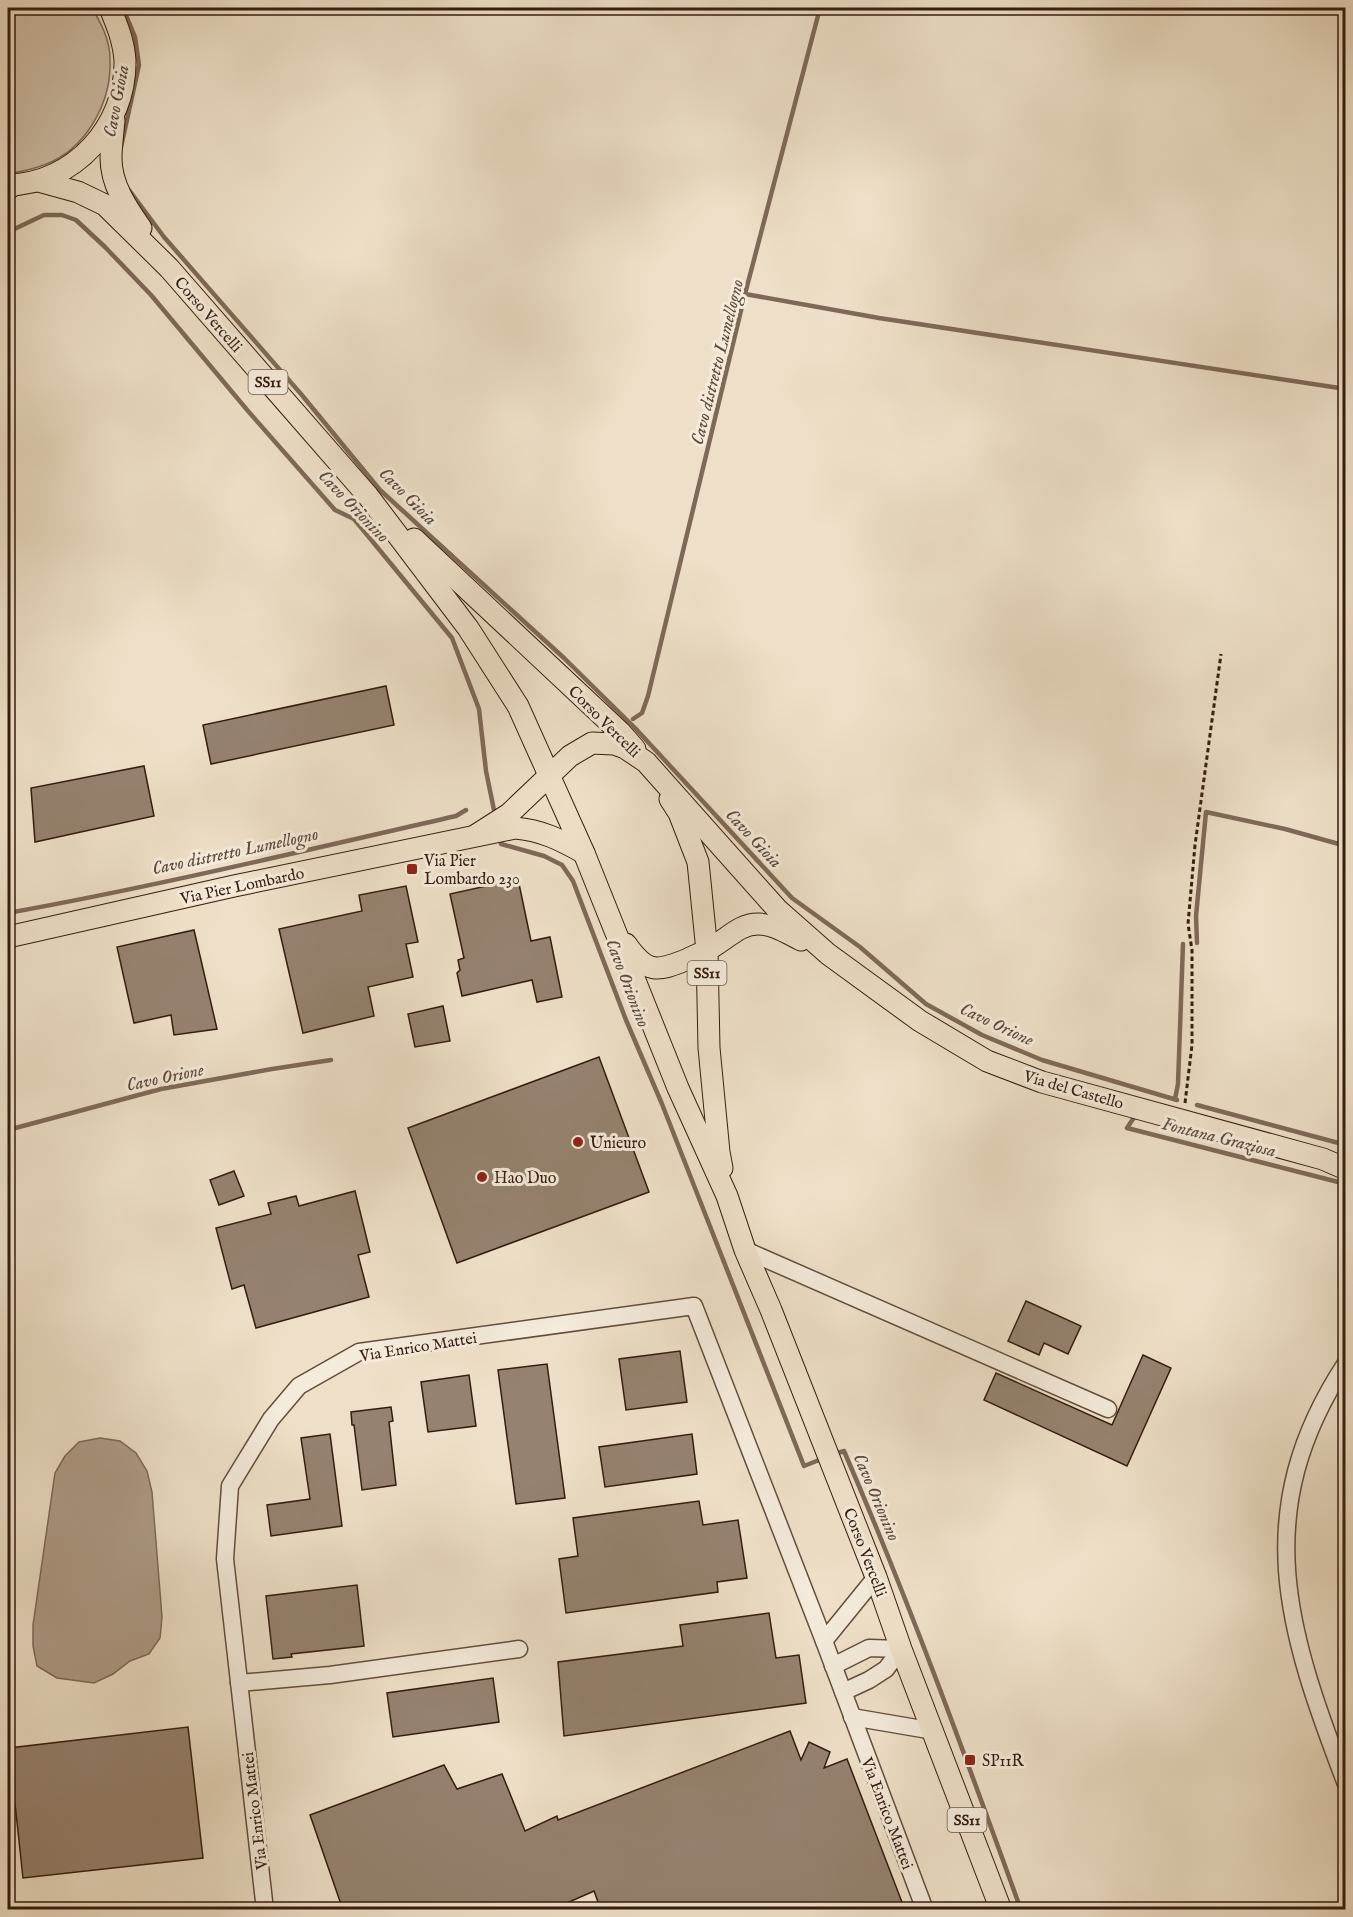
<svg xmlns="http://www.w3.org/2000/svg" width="1353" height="1917" font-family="'IM FELL English',serif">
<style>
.green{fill:#cfbfa9;stroke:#826e5c;stroke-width:1.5}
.water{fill:#af9d89;stroke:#7e6958;stroke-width:1.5}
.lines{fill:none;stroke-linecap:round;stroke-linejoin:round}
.stream{stroke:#7e6958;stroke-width:4.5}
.building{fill:#95826f;stroke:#351c0f;stroke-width:1.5}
.minor-casing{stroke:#634d3d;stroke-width:19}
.major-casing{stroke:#351c0f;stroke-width:23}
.highway-casing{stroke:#351c0f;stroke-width:26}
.path{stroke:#351c0f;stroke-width:3;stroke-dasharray:4.5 3;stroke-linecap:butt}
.minor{stroke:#f4ebdb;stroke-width:16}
.major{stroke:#eee0c8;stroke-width:21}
.highway{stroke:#eee0c8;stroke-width:24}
.poi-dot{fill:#8f2418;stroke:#f4ebdb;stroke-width:2}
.labels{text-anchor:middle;stroke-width:6;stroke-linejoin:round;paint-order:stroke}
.shield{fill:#f4ebdb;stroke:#6e5a4c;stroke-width:1.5}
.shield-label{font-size:15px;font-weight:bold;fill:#351c0f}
.street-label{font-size:16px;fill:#351c0f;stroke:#f4ebdb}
.poi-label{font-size:16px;fill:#351c0f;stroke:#f4ebdb;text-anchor:start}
.water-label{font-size:18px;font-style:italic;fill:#60493a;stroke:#f4ebdb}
</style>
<rect width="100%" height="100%" fill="#eee0c8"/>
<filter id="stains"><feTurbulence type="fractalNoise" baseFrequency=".00333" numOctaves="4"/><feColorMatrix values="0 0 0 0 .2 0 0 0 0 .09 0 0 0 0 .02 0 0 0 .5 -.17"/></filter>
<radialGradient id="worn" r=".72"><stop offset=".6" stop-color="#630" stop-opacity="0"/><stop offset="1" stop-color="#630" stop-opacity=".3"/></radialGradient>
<path class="green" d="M8,8H92C101,23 110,40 110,59C112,102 86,150 44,165C34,169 23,171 13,173H8Z"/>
<polygon class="water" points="100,1438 120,1441 136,1453 147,1471 152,1492 162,1617 160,1638 149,1654 130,1661 113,1674 94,1683 57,1678 37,1666 33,1646 33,1625 55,1473 65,1456 79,1442"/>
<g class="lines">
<g class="stream">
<polyline points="121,147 139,65 135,37 123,8"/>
<polyline points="129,190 164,237 301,394 380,490 564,658 636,729 792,898 860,947 926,1004 982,1035 1042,1060 1177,1100"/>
<polyline points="8,232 44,215 62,215 76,220 105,247 151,295 248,411 335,510 354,519 452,638 479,709 486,771 495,815"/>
<polyline points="745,294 879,318 1346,389"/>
<polyline points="633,719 642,713 648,696 745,294 820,8"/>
<polyline points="500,838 501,844 544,856 562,865 573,881 626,1020 662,1104 804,1466 824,1458"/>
<path d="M8,913C158,886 307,850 456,816L466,810"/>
<polyline points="1197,943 1196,916 1206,812 1285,829 1346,846"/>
<polyline points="1175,1099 1178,1084 1183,944"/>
<polyline points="1197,1105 1346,1145"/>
<polyline points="1137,1113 1127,1128 1346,1184"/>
<polyline points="8,1130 161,1089 272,1069 331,1060"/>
<path d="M835,1454L844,1451C909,1601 965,1755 1021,1910"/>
</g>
</g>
<g class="building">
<polygon points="386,686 394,725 211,764 203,725"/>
<polygon points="144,766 154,816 35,842 31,788"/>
<polygon points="518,879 531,941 550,937 562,997 537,1002 532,980 462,996 457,973 460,970 458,960 464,958 450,894"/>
<polygon points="406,886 418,942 406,944 413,977 368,987 374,1016 303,1033 279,929 362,911 359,895"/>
<polygon points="194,930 217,1029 174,1035 171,1015 134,1023 117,947"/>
<polygon points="443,1006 450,1041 415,1047 408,1014"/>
<polygon points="599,1057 649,1192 457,1263 408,1128"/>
<polygon points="234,1171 244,1196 219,1205 210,1180"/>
<polygon points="355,1191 370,1252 358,1255 369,1297 256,1328 244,1285 232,1289 216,1228 271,1214 268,1203 296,1196 299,1206"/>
<polygon points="1026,1301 1081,1326 1068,1354 1044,1343 1039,1355 1008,1341"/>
<polygon points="680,1351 687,1402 626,1410 619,1359"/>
<polygon points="1143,1355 1171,1368 1127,1466 984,1400 996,1373 1112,1425"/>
<polygon points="547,1364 565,1498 516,1504 498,1370"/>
<polygon points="469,1375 476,1426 428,1432 421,1382"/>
<polygon points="391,1407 393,1421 389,1422 396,1485 362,1490 354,1425 352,1425 351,1412"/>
<polygon points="330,1434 342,1526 271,1536 267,1505 310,1499 301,1438"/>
<polygon points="692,1434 697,1474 605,1487 599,1447"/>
<polygon points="699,1501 703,1525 738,1520 747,1578 717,1582 718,1592 566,1613 559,1559 578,1556 573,1518"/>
<polygon points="357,1585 364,1646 291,1654 292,1657 273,1659 266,1596"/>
<polygon points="769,1613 776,1658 799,1655 806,1703 564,1736 558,1662 683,1646 680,1625"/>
<polygon points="493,1678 499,1722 393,1737 387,1693"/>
<polygon points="188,1727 203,1858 23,1878 9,1748"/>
<polygon points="790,1731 801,1760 809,1742 830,1752 824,1768 847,1759 905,1910 601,1910 594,1891 551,1910 343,1910 310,1815 444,1765 457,1789 502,1774 525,1831 557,1816 558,1820"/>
</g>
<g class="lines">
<g class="minor-casing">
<g id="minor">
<polyline points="745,1250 1108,1409"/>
<path d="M1346,1363C1248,1512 1287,1630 1346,1784"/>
<polyline points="824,1641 876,1577"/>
<polyline points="833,1666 869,1648 901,1649"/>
<polyline points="239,1683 330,1675 519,1649"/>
<polyline points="843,1692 869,1680 886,1669 901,1649"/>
<polyline points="852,1717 934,1731"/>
<polyline points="265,1910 225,1559 230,1486 271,1419 299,1386 359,1352 694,1306 824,1641 925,1910"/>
</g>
</g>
<g class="major-casing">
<g id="major">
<path d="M114,120C113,133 111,146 111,158C111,185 127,208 141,228"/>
<polyline points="38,181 78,192 105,205 169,268 368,496 468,628 518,706 584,853 678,1088 727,1196 745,1250 771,1310 876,1577 901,1649 1001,1910"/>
<path d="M8,185C74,184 126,126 125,61C124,42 117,25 110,8"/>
<polyline points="414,539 621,733 635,749"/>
<polyline points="670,799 679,813 698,862 707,951 709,1048 719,1152 722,1168"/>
<polyline points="476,835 509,814 570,756 592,743 614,744 625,748 646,762 777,909 828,954 920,1021 987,1061 1042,1082 1323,1159 1346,1169"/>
<path d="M8,937L234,886L515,828C541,830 561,840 584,853"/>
<path d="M626,944C647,974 657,972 688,959C698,954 708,951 717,944C730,936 741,924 758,924C774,924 787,933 801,940"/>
</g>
</g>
<g class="highway-casing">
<polyline id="highway" points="8,187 10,185"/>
</g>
<polyline class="path" points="1185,1103 1192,1045 1192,950 1188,924 1195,845 1221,654"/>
<use href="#minor" class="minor"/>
<use href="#major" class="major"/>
<use href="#highway" class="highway"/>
</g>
<g class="poi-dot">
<rect x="406" y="863" width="12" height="12" rx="3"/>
<circle cx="578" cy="1142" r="6"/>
<circle cx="482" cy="1177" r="6"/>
<rect x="964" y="1754" width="12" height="12" rx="3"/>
</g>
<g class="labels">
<g class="shield">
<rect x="248.5" y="370" width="39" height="24" rx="4.5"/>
<rect x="687.5" y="961" width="39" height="24" rx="4.5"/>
<rect x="947.5" y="1808" width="39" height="24" rx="4.5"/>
</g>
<g class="shield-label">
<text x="268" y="387">SS11</text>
<text x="707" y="978">SS11</text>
<text x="967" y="1825">SS11</text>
</g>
<g class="street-label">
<text transform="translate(209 314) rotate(49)" y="6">Corso Vercelli</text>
<text transform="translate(605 721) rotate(45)" y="6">Corso Vercelli</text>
<text transform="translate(242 885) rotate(-12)" y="6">Via Pier Lombardo</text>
<text transform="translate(1074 1089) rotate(16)" y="6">Via del Castello</text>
<text transform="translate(418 1346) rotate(-9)" y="6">Via Enrico Mattei</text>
<text transform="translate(866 1552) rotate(69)" y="6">Corso Vercelli</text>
<text transform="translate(254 1811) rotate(-97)" y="6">Via Enrico Mattei</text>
<text transform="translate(888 1813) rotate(69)" y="6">Via Enrico Mattei</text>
</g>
<g class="poi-label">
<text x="424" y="866">Via Pier<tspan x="424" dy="18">Lombardo 230</tspan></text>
<text x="590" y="1148">Unieuro</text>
<text x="494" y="1183">Hao Duo</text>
<text x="982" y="1766">SP11R</text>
</g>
<g class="water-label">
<text transform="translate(116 101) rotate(-79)" y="6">Cavo Gioia</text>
<text transform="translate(717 362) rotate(-76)" y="6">Cavo distretto Lumellogno</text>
<text transform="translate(408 496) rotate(45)" y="6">Cavo Gioia</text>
<text transform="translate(354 506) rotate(46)" y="6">Cavo Orionino</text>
<text transform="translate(754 838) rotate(47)" y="6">Cavo Gioia</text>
<text transform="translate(235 851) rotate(-12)" y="6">Cavo distretto Lumellogno</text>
<text transform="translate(628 983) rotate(69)" y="6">Cavo Orionino</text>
<text transform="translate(997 1024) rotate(25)" y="6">Cavo Orione</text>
<text transform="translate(165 1077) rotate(-12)" y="6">Cavo Orione</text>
<text transform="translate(1219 1137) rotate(14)" y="6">Fontana Graziosa</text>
<text transform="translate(877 1497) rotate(67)" y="6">Cavo Orionino</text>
</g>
</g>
<rect width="1353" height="1917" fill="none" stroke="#eee0c8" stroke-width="30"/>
<rect x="9" y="9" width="1335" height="1899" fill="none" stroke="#351c0f" stroke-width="3"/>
<rect x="15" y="15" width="1323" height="1887" fill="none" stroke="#351c0f" stroke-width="1.5"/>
<rect width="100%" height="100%" filter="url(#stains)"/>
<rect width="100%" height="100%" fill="url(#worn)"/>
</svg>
